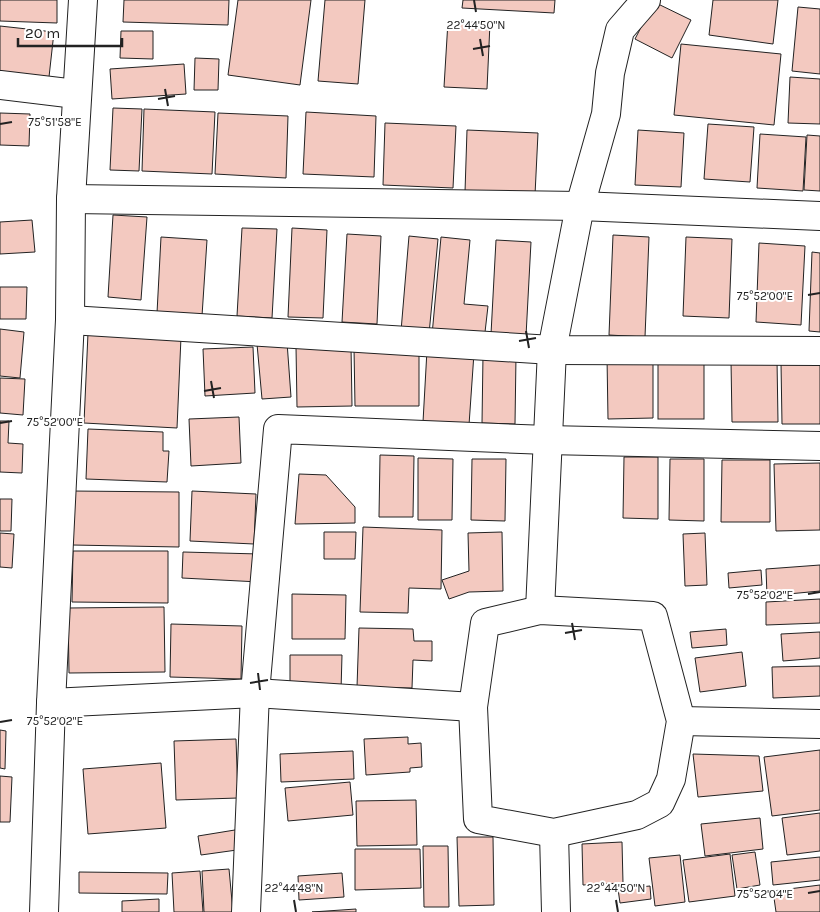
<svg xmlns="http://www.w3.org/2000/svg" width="820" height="912" font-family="Karla,sans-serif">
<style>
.building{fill:#f3c9c0;stroke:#222}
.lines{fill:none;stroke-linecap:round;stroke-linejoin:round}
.minor-casing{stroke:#222;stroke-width:30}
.minor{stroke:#fff;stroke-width:28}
.ticks{fill:none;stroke:#222;stroke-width:2}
.ticks-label{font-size:12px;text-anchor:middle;fill:#222;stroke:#fff;stroke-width:4;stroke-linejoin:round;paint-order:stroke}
</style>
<rect width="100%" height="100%" fill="#fff"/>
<g class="building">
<polygon points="0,0 57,0 57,23 0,21"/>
<polygon points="124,0 229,0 228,25 123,22"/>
<polygon points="238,0 311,0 300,85 228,75"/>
<polygon points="325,0 365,0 358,84 318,81"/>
<polygon points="463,0 555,0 554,13 462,8"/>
<polygon points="713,0 778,0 773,44 709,35"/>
<polygon points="654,2 691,20 672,58 635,39"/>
<polygon points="798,7 820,9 820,74 792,71"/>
<polygon points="448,21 490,23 487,89 444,87"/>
<polygon points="0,26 54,32 48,86 0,80"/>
<polygon points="121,31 153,31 153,59 120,58"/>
<polygon points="681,44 781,54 774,125 674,115"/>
<polygon points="195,58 219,59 218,90 194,90"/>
<polygon points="184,64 186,94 112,99 110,69"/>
<polygon points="790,77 820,79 820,124 788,123"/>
<polygon points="113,108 142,109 139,171 110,170"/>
<polygon points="144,109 215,112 212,174 142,171"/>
<polygon points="306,112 376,116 374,177 303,174"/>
<polygon points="0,113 30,114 29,146 0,145"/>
<polygon points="218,113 288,116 286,178 215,174"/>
<polygon points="385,123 456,126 453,188 383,185"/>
<polygon points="708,124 754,127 750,182 704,179"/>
<polygon points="467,130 538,133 535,195 465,192"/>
<polygon points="638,130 684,133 681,187 635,185"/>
<polygon points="760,134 806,137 803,191 757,188"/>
<polygon points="807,135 820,136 820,191 804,190"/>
<polygon points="113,215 147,217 141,300 108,297"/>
<polygon points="32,220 35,252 0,254 0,222"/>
<polygon points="242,228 277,229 272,318 237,316"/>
<polygon points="292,228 327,230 323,318 288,317"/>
<polygon points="347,234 381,236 377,324 342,322"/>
<polygon points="613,235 649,237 645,337 609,335"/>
<polygon points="409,236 438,239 429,334 401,331"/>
<polygon points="161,237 207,240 202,316 157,313"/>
<polygon points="441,237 470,240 464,304 488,306 484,341 432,335"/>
<polygon points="686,237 732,239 729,318 683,316"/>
<polygon points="496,240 531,242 526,336 491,334"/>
<polygon points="759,243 805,246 801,325 756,322"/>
<polygon points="812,252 820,253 820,332 809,331"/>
<polygon points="0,287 27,287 26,319 0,319"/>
<polygon points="0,329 24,332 20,378 0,376"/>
<polygon points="88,333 181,337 177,428 84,423"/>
<polygon points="287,342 291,397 262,399 257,344"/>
<polygon points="351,346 352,406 297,407 296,347"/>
<polygon points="253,347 255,393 205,396 203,349"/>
<polygon points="354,348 419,348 419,406 355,406"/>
<polygon points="427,350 474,353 469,425 423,422"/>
<polygon points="483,355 516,356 515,424 482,423"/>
<polygon points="653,356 653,418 608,419 607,357"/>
<rect x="658" y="358" width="46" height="61"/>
<polygon points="777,360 778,422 732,422 731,361"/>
<polygon points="781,363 820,363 820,424 782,424"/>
<polygon points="0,378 25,379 23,415 0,413"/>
<polygon points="239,417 241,463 191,466 189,419"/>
<polygon points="0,421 9,421 8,443 23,444 22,473 0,472"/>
<polygon points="88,429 163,432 163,451 169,451 167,482 86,479"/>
<polygon points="380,455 414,456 413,517 379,517"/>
<polygon points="624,457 658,457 658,519 623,518"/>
<polygon points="418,458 453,459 452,520 418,520"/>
<polygon points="472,459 506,459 505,521 471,520"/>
<polygon points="670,459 704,459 704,521 669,520"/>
<polygon points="722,460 770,460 770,522 721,522"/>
<polygon points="820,463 820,530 776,531 774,464"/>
<polygon points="299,474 326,475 355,507 355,523 295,524"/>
<polygon points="72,491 179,492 179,547 72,545"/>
<polygon points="192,491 256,494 254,544 190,541"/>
<polygon points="0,499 12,499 11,531 0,531"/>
<polygon points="363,527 442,530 441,589 409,588 408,613 360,612"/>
<polygon points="324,532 356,532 355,559 324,559"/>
<polygon points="502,532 503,591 469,592 449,599 442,580 469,571 468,533"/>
<polygon points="0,533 14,534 12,568 0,567"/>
<polygon points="705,533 707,585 685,586 683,534"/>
<polygon points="73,551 168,551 168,603 72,602"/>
<polygon points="183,552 259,554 259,582 182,578"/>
<polygon points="820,565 820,591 767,596 766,569"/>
<polygon points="761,570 762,585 729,588 728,573"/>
<polygon points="292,594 346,595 345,639 292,639"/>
<polygon points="820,599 820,623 766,625 766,602"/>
<polygon points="164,607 165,672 69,673 68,608"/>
<polygon points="171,624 242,626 241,679 170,677"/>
<polygon points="359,628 413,629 414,641 432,641 432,661 413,660 412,688 357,687"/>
<polygon points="726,629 727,645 692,648 690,632"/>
<polygon points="820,632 820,658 783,661 781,634"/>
<polygon points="742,652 746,686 700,692 695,658"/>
<polygon points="290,655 342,655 341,691 290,691"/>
<polygon points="820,666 820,696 773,698 772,667"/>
<polygon points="0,730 6,731 5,769 0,768"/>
<polygon points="408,737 408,744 421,743 422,767 410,768 410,772 366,775 364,739"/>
<polygon points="236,739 238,798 176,800 174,741"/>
<polygon points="820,750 820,810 772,816 764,757"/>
<polygon points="353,751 354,779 281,782 280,754"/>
<polygon points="693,754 759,756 763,791 698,797"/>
<polygon points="161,763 166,828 88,834 83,769"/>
<polygon points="0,776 12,777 10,822 0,822"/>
<polygon points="350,782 353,815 288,821 285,788"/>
<polygon points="416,800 417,845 357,846 356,801"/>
<polygon points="820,813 820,851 787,855 782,818"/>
<polygon points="760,818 763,849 705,856 701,824"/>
<polygon points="241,829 244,849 201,855 198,836"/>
<polygon points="457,837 493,837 494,905 459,906"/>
<polygon points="622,842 623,883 583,885 582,844"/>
<polygon points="423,846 448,846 449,907 424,907"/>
<polygon points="355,849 420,849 421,888 355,890"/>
<polygon points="755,852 760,885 737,889 732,855"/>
<polygon points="730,854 735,896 689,902 683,860"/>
<polygon points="680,855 685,902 655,906 649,858"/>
<polygon points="820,857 820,880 773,885 771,862"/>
<polygon points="229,869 233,912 204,912 202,871"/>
<polygon points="200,871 203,912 174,912 172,873"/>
<polygon points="79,872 168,873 167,894 79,893"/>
<polygon points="342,873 344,897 299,900 298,876"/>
<polygon points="820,885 820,912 776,912 773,891"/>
<polygon points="650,886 651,899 620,903 618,889"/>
<polygon points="159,899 159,912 122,912 122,901"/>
<polygon points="356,909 356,912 312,912"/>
</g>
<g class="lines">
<g class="minor-casing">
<g id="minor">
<polyline points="0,85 76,94"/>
<polyline points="71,199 580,206 820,216"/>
<polyline points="70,320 552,350 820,351"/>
<polygon points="540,610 653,616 681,721 671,779 660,803 637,815 554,833 478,819 473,707 485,623"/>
<polyline points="540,610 552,350 580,206 606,114 610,73 620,30 646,0"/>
<polyline points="51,703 255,693 473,707"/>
<polyline points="681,721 820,724"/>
<polyline points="554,833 556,912"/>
<polyline points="44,912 51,703 70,320 71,199 83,0"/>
<polyline points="246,912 255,693 278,429 547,440 820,446"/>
</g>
</g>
<use href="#minor" class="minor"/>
</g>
<path class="ticks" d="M474,0L476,12M480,39L483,56M473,49L490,46M165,89L168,106M158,99L175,96M0,124L12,122M808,295L820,293M526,331L529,348M519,341L536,338M211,381L214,398M204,391L221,388M0,423L12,421M808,594L820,592M572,623L575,640M565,633L582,630M258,673L260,690M250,683L268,680M0,722L12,720M808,893L820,891M294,900L296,912M616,900L618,912"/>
<g class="ticks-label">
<text x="476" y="29">22°44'50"N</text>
<text x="55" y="126">75°51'58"E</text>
<text x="765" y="300">75°52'00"E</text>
<text x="55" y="426">75°52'00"E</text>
<text x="765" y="599">75°52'02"E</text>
<text x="55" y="725">75°52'02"E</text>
<text x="294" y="892">22°44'48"N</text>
<text x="616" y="892">22°44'50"N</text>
<text x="765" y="898">75°52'04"E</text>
</g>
<path d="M18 38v8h104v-8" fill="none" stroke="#222222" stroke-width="2.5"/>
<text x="25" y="38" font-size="15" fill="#222222" stroke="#ffffff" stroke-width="4" paint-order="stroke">20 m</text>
</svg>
